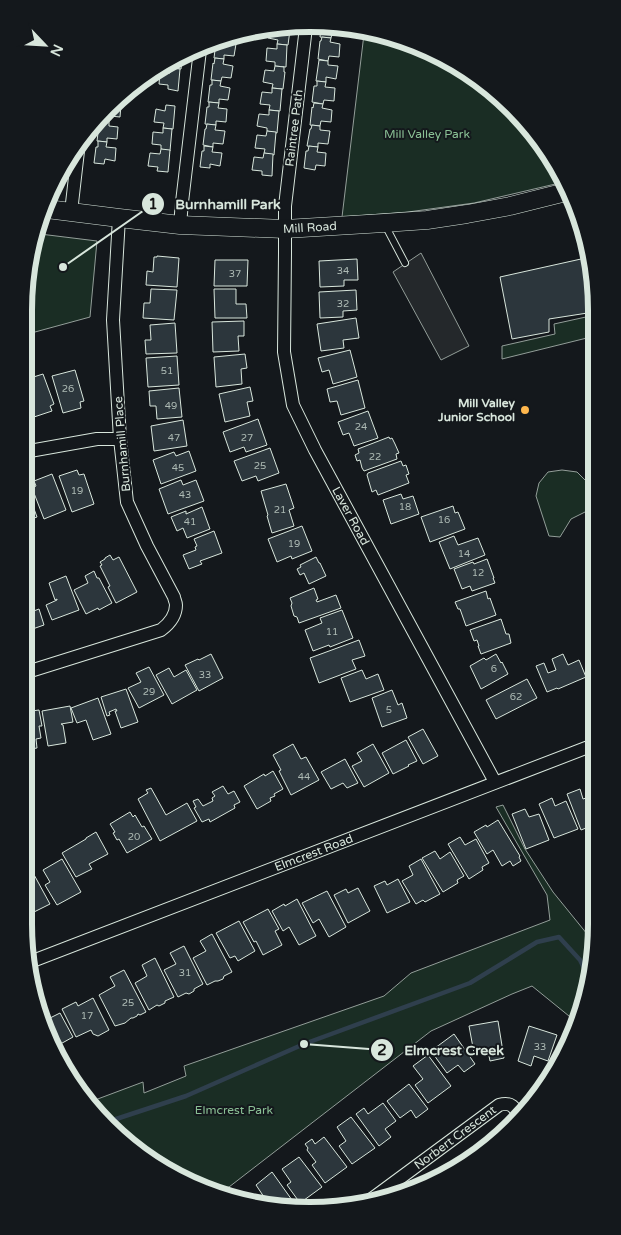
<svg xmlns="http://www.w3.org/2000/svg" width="621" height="1235" font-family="'Varela Round',sans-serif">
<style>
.green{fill:#1a2d24;stroke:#939e99}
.parking{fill:#24282b;stroke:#939e99}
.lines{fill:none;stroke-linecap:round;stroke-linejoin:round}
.stream{stroke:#2f3f4d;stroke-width:4.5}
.building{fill:#2c363c;stroke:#d8e6dc}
.lane-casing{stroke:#d8e6dc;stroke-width:8}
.street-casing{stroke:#d8e6dc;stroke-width:14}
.secondary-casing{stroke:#d8e6dc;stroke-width:19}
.lane{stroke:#14181c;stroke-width:6}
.street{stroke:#14181c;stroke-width:12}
.secondary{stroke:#14181c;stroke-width:18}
.poi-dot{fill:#ffb74d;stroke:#14181c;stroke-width:2}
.labels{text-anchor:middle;stroke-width:4;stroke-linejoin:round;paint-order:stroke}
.number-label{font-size:10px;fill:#adbab4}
.street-label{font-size:12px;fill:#d8e6dc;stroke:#14181c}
.park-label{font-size:12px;fill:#8ac095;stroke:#14181c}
.poi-label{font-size:12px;font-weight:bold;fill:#d8e6dc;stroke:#14181c;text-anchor:end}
.rim{fill:none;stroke:#d8e6dc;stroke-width:6}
.leader{fill:none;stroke:#d8e6dc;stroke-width:2}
.callout-dot{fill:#d8e6dc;stroke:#14181c;stroke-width:2}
.mark-label{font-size:15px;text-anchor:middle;font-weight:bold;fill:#111}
.callout-label{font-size:14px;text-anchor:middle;font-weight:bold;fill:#d8e6dc;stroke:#14181c;stroke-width:4;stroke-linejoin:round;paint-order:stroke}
</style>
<rect width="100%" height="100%" fill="#14181c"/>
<g class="green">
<polygon points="364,34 437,53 485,83 538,136 564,182 474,203 408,212 342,217"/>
<polygon points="40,234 97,241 90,317 24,335 24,292"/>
<polygon points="595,315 595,336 502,359 502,346 555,334 554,324"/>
<polygon points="562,470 577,472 588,483 593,496 591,503 587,511 571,519 560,537 549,536 536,496 539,483 548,472"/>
<polygon points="503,805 525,849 553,892 596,945 575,1024 569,1016 532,986 512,994 431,1031 229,1187 214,1189 151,1163 87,1103 143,1082 144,1093 186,1076 184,1066 384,996 411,973 550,920 547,895 496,807"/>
</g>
<polygon class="parking" points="421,253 469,346 441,360 393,272"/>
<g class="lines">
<polyline class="stream" points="107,1122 186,1096 304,1044 470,983 537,942 559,937 580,960 588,976"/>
</g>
<g class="building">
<polygon points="329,24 342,28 341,35 332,34 331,38 320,37 321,25"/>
<polygon points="290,30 288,45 277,44 278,40 268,38 269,32"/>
<polygon points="322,37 331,38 330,42 340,44 339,57 329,56 328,61 318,59 320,41 321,41"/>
<polygon points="226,38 226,43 236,44 234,56 224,55 224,59 214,58 216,42 218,39"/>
<polygon points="277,44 287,45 286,67 275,66 275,62 266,61 267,48 277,49"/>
<polygon points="215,58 224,59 223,64 233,66 231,78 222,77 221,81 211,80 213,63 214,64"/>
<polygon points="182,60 181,69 170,68 170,67"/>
<polygon points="319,60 328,61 328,65 338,66 336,79 326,77 326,82 316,81"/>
<polygon points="275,66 284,67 284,72 285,72 283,89 272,88 273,84 263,82 265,70 274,71"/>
<polygon points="170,68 180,69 178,91 168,89 168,85 159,84 160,73 170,73"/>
<polygon points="212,80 221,81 220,86 230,88 228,100 219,99 219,103 208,102 210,85 212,85"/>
<polygon points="317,81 326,82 325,87 335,88 334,101 324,100 323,104 312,102 314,86 317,86"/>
<polygon points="272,88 282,89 280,111 269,110 270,105 260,104 262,92 272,93"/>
<polygon points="209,102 219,103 218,108 227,109 226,122 216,121 216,125 205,124 207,107 209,107"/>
<polygon points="314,103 323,104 322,108 332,110 331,122 321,121 320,126 310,125 312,107 313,108"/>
<polygon points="114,104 121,105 120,117 110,116 109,120 102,120"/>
<polygon points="166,105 175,106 173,129 163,128 164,123 154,122 156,109 165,111"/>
<polygon points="269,110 279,111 277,133 267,131 267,128 257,126 259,114 269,115"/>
<polygon points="102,120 109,120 109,126 118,127 117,139 107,138 107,142 97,141 99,125 100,125"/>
<polygon points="207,124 216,125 215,130 225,131 223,144 213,143 213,147 203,145 205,129 206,129"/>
<polygon points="312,125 320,126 320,130 330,131 328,144 318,143 318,147 307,146 310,129 311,129"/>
<polygon points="163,128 172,129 170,151 161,149 161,145 152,144 153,132 163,133"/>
<polygon points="267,131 276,132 274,155 264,153 265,149 255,148 257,135 266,136"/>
<polygon points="98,141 107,142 106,147 116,148 115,161 105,159 104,164 94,163 96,147 98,147"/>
<polygon points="204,146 213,147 212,152 222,153 220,166 210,164 210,168 200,167 202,151 204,151"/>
<polygon points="309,146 318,147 317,152 326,153 325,166 316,165 315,170 304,168 306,151 308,151"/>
<polygon points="161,149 170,150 168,172 157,171 158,167 148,166 150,153 160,154"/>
<polygon points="264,153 273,154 272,176 262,175 262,171 252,170 254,157 263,158"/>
<polygon points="157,256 179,258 177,287 146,285 147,271 153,272 154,257 157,257"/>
<polygon points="590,257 595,273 594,312 549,319 549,332 512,339 500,277"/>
<polygon points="357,259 358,280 344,280 344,286 320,287 319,261"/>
<polygon points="215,260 248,260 247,286 214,286"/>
<polygon points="151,289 177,290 174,320 143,318 144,303 150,303"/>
<polygon points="214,289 236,289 236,304 246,304 247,318 215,318"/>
<polygon points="356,290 357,310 343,311 343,317 320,318 319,292"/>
<polygon points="356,318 359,338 343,340 344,348 321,351 317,324"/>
<polygon points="244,321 244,336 238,336 239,351 213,352 212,322"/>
<polygon points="175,323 177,353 146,354 145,340 151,340 150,325"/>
<polygon points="350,350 357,377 333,384 329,370 322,372 318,358"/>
<polygon points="245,354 247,368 241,369 242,384 216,387 214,357"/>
<polygon points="177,356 179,385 148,387 146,358"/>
<polygon points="75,370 84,401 80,402 81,408 63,413 52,376"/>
<polygon points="43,374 54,404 50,406 52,411 34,417 24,390 24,380"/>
<polygon points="358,380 365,408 341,415 337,401 330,402 327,389"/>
<polygon points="250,387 253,401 247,402 250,416 225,422 219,394"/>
<polygon points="179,388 182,417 157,419 156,406 150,406 149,391"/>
<polygon points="368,411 378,438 354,446 349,433 343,435 338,422"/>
<polygon points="258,419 267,445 246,452 244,447 230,452 223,432"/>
<polygon points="183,420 187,446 154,451 151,426"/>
<polygon points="389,437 390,439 392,438 395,444 399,453 396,454 397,459 364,471 362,468 360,460 357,461 355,455 359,453 358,449"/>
<polygon points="270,448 279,473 258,481 256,476 242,481 234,461"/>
<polygon points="189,451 196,471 161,484 153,460 174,452 176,456"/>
<polygon points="401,461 403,466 406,465 409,474 406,475 409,483 378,495 376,490 372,492 367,475 368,473"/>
<polygon points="77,470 79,475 84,474 94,504 72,512 59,476"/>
<polygon points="52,474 66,510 44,519 32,488 36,486 34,481"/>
<polygon points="181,480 183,485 196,480 204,501 168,514 159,489"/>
<polygon points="286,484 294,508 289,510 294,526 272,533 267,516 268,515 261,491"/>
<polygon points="24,487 26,487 37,517 24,522"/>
<polygon points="401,494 403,499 413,496 419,514 391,524 383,500"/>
<polygon points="453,506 455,513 458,512 465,529 430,542 421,517"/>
<polygon points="202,507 210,529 187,538 183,528 177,531 171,517 186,511 186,514"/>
<polygon points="302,526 312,551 292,559 291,556 277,562 268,539"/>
<polygon points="214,531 222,553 200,561 202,564 189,569 183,555 196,550 195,547 197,546 194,539"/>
<polygon points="454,536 458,545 478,538 485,555 450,569 439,542"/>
<polygon points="110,555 113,560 119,557 137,592 116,603 108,587 110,586 100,566 102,565 100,562 105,559 105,558"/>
<polygon points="316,557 319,563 320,563 326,576 309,584 304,573 300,575 297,569 301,567 300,565"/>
<polygon points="487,559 494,578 493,578 495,583 472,591 470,586 462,589 454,569 473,562 474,564"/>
<polygon points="94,571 97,578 99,578 112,603 99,610 98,608 86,614 74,590 88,583 85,576"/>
<polygon points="66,576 79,610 52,620 46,605 57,600 57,599 55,600 49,583"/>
<polygon points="314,588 318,599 316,600 317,602 336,595 341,608 299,623 297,617 294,616 291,606 292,603 290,598"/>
<polygon points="24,591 31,612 39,609 44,625 24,632"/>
<polygon points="486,591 488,599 490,598 496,615 466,626 460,609 458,609 455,602"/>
<polygon points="342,610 353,638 330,647 329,645 313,651 305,630 322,623 320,618"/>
<polygon points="501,619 506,634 509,634 511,643 481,654 478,646 479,646 477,640 474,641 470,630"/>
<polygon points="359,640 365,656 352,660 356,669 319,683 310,658"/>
<polygon points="596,640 596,663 586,646"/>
<polygon points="211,654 223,678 199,691 185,665 198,659 199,660"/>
<polygon points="496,654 501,663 502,662 508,674 481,689 470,666 484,658 486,660"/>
<polygon points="563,654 568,665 579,660 586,677 558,689 557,688 547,692 536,666 544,663 548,673 556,670 552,659"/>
<polygon points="149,667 164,695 139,708 128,688 141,682 136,673"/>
<polygon points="169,668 174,677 186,670 197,690 172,704 156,675"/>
<polygon points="362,670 366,679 378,674 384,690 350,702 341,678"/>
<polygon points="527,679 537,698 496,719 486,700"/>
<polygon points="126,689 138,722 121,728 115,711 117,711 116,709 109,712 110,715 107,716 101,697"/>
<polygon points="392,690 398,705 402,703 407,718 382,727 372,698"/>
<polygon points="98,698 111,734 93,740 86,720 77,723 71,708"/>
<polygon points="70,706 73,722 61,724 63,725 66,743 48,746 42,711"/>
<polygon points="39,710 42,726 39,726 41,738 36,739 37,748 24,750 24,712"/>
<polygon points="423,729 438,756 423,764 408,737"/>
<polygon points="406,740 417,761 408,765 409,766 393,774 382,753"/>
<polygon points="293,744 301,759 306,757 319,780 291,795 279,771 281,770 273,755"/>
<polygon points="373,744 389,773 364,787 352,766 362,761 357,753"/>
<polygon points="345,759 358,783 347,788 343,783 331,789 321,772"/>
<polygon points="273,771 283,789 274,794 275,796 270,798 271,801 257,809 244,786 264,774 265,776"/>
<polygon points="223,786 228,794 234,791 240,802 234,805 235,808 210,822 209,819 202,822 194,808 196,807 193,801 198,799 203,806 213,801 212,798 215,796 212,792"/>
<polygon points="151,788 166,815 187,803 197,821 160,841 138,799 148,793 146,790"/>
<polygon points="580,789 583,799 586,798 587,796 590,793 593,794 596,799 596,824 581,830 567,794"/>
<polygon points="552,798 555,806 566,801 578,829 554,838 539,804"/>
<polygon points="525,809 529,817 539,814 549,840 526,849 512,814"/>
<polygon points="130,812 133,817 135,815 142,827 144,826 152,839 127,853 119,839 117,840 113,833 115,832 110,824"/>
<polygon points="498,820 520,856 519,857 521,861 513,866 510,861 502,866 493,850 487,854 474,832 486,825 487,827"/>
<polygon points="96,832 108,854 89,864 92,869 76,877 62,853 86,839 86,838"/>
<polygon points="460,837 465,845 476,839 489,863 482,867 483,870 469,879 448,844"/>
<polygon points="435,851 440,859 450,852 464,876 457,880 458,883 443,892 422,858"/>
<polygon points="62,859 81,892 57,905 45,885 50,882 43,870"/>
<polygon points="421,859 440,894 425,902 423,900 416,904 402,881 413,875 409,866"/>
<polygon points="32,871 50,904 26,916 24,911 24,875"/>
<polygon points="398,879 410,902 387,913 374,886 385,881 387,885"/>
<polygon points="358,888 370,911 348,923 334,895 346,889 348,893"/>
<polygon points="327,891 346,927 329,937 319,919 313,923 302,903"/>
<polygon points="297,899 316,936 299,945 289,927 283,931 272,911 284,904 285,906"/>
<polygon points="268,909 279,929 275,931 282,945 263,955 256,941 254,942 243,922"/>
<polygon points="239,921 255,951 238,961 235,956 230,958 216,933"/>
<polygon points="212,934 232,972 224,976 223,979 218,981 215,981 207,985 193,958 206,951 200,941"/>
<polygon points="184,946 203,984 194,989 194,991 189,994 186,993 178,997 164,970 176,964 170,953"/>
<polygon points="155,958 174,997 165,1001 165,1003 159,1006 157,1005 149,1010 135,983 147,976 142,965"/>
<polygon points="124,970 146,1012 140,1015 138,1014 137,1016 133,1018 131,1018 125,1023 115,1026 99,995 115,986 110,977"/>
<polygon points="93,998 109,1030 98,1036 93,1034 91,1030 76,1037 62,1009 76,1002 78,1006"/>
<polygon points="60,1013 73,1037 55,1047 42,1022"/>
<polygon points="498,1021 504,1058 490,1061 488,1051 474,1053 469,1026"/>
<polygon points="529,1026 557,1035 548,1061 534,1056 531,1066 518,1061"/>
<polygon points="454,1034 475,1064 464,1072 458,1065 447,1073 431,1051"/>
<polygon points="428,1055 451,1086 428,1103 415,1085 423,1079 413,1066"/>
<polygon points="559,1064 551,1075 548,1071"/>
<polygon points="409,1084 428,1109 416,1118 411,1110 400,1118 387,1101"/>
<polygon points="383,1103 396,1121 385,1129 391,1137 379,1146 356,1114 364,1108 368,1114"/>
<polygon points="351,1117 375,1148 352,1164 339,1146 346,1141 337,1127"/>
<polygon points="324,1137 347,1167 325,1183 312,1165 316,1162 307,1150 308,1148 305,1144 312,1139 315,1144"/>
<polygon points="299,1157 322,1187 300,1203 287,1185 291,1182 282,1169"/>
<polygon points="272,1172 292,1200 283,1207 258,1206 260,1204 258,1201 264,1197 256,1185"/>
</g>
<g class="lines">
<g class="lane-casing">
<polyline id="lane" points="385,225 405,263"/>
</g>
<g class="street-casing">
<g id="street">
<path id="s1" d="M306,27L285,206V253L284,352L293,405L315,450L495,782"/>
<polyline points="71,212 78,151"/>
<polyline points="180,225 182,202 200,50"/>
<polyline points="24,452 97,439 120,439"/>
<path d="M24,673L161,630C169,624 176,615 176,605C176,602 174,599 174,597L147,546L127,502L120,439L113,320L119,218"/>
<path id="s2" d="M30,962L596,744"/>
<path id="s3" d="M365,1204L499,1105C512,1101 515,1108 520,1118"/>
</g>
</g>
<g class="secondary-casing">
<g id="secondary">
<path id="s4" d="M47,209L119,218L180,225L285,229L384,223L427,220L467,214L510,206L570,191"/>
</g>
</g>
<use href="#lane" class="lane"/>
<use href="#street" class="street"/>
<use href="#secondary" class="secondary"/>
</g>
<circle class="poi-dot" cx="525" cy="410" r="5"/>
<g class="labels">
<g class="number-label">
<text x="343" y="274">34</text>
<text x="235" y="277">37</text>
<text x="343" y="307">32</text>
<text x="167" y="374">51</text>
<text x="68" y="392">26</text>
<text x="171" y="409">49</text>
<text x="361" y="430">24</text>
<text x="174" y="441">47</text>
<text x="247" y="441">27</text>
<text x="375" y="460">22</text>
<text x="260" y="469">25</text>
<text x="178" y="471">45</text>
<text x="77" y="494">19</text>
<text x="185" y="498">43</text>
<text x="405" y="510">18</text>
<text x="280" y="513">21</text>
<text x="444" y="523">16</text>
<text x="190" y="525">41</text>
<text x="294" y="547">19</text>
<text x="464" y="557">14</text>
<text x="478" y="576">12</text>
<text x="332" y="635">11</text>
<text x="494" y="672">6</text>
<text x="205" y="678">33</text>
<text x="149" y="695">29</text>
<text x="516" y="700">62</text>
<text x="389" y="713">5</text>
<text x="304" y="780">44</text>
<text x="134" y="840">20</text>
<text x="185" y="976">31</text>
<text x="128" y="1006">25</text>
<text x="87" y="1019">17</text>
<text x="540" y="1050">33</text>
</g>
<g class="street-label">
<text transform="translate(294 128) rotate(-83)" y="4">Raintree Path</text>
<text dy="4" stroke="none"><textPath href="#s4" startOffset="264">Mill Road</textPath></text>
<text transform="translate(122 444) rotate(-95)" y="4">Burnhamill Place</text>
<text dy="4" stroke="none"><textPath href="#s1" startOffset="505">Laver Road</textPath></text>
<text dy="4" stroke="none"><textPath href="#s2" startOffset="304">Elmcrest Road</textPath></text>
<text dy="4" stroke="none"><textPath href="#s3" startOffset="112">Norbert Crescent</textPath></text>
</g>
<g class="park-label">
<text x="427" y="138">Mill Valley Park</text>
<text x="234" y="1114">Elmcrest Park</text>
</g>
<g class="poi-label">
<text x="515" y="407">Mill Valley<tspan x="515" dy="14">Junior School</tspan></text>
</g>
</g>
<path d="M0 0H621V1235H0ZM310 32H310A278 278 0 0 1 588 310V924A278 278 0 0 1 310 1202H310A278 278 0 0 1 32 924V310A278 278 0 0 1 310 32Z" fill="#14181c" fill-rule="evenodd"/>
<path class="rim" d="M310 32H310A278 278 0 0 1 588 310V924A278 278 0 0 1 310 1202H310A278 278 0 0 1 32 924V310A278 278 0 0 1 310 32Z"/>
<path class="leader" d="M63 267L153 204M304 1044L382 1050"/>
<g class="callout-dot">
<circle cx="63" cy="267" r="5"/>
<circle cx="304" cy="1044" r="5"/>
<circle cx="153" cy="204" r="12"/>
<circle cx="382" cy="1050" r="12"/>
</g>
<g class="mark-label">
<text x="153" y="209">1</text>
<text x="382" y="1055">2</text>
</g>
<g class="callout-label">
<text x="228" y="209">Burnhamill Park</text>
<text x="454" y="1055">Elmcrest Creek</text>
</g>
<g transform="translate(45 45) rotate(115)" stroke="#14181c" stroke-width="4" paint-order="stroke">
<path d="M0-4L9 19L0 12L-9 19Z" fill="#d8e6dc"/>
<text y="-8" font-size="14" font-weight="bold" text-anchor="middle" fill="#d8e6dc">N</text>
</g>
</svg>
